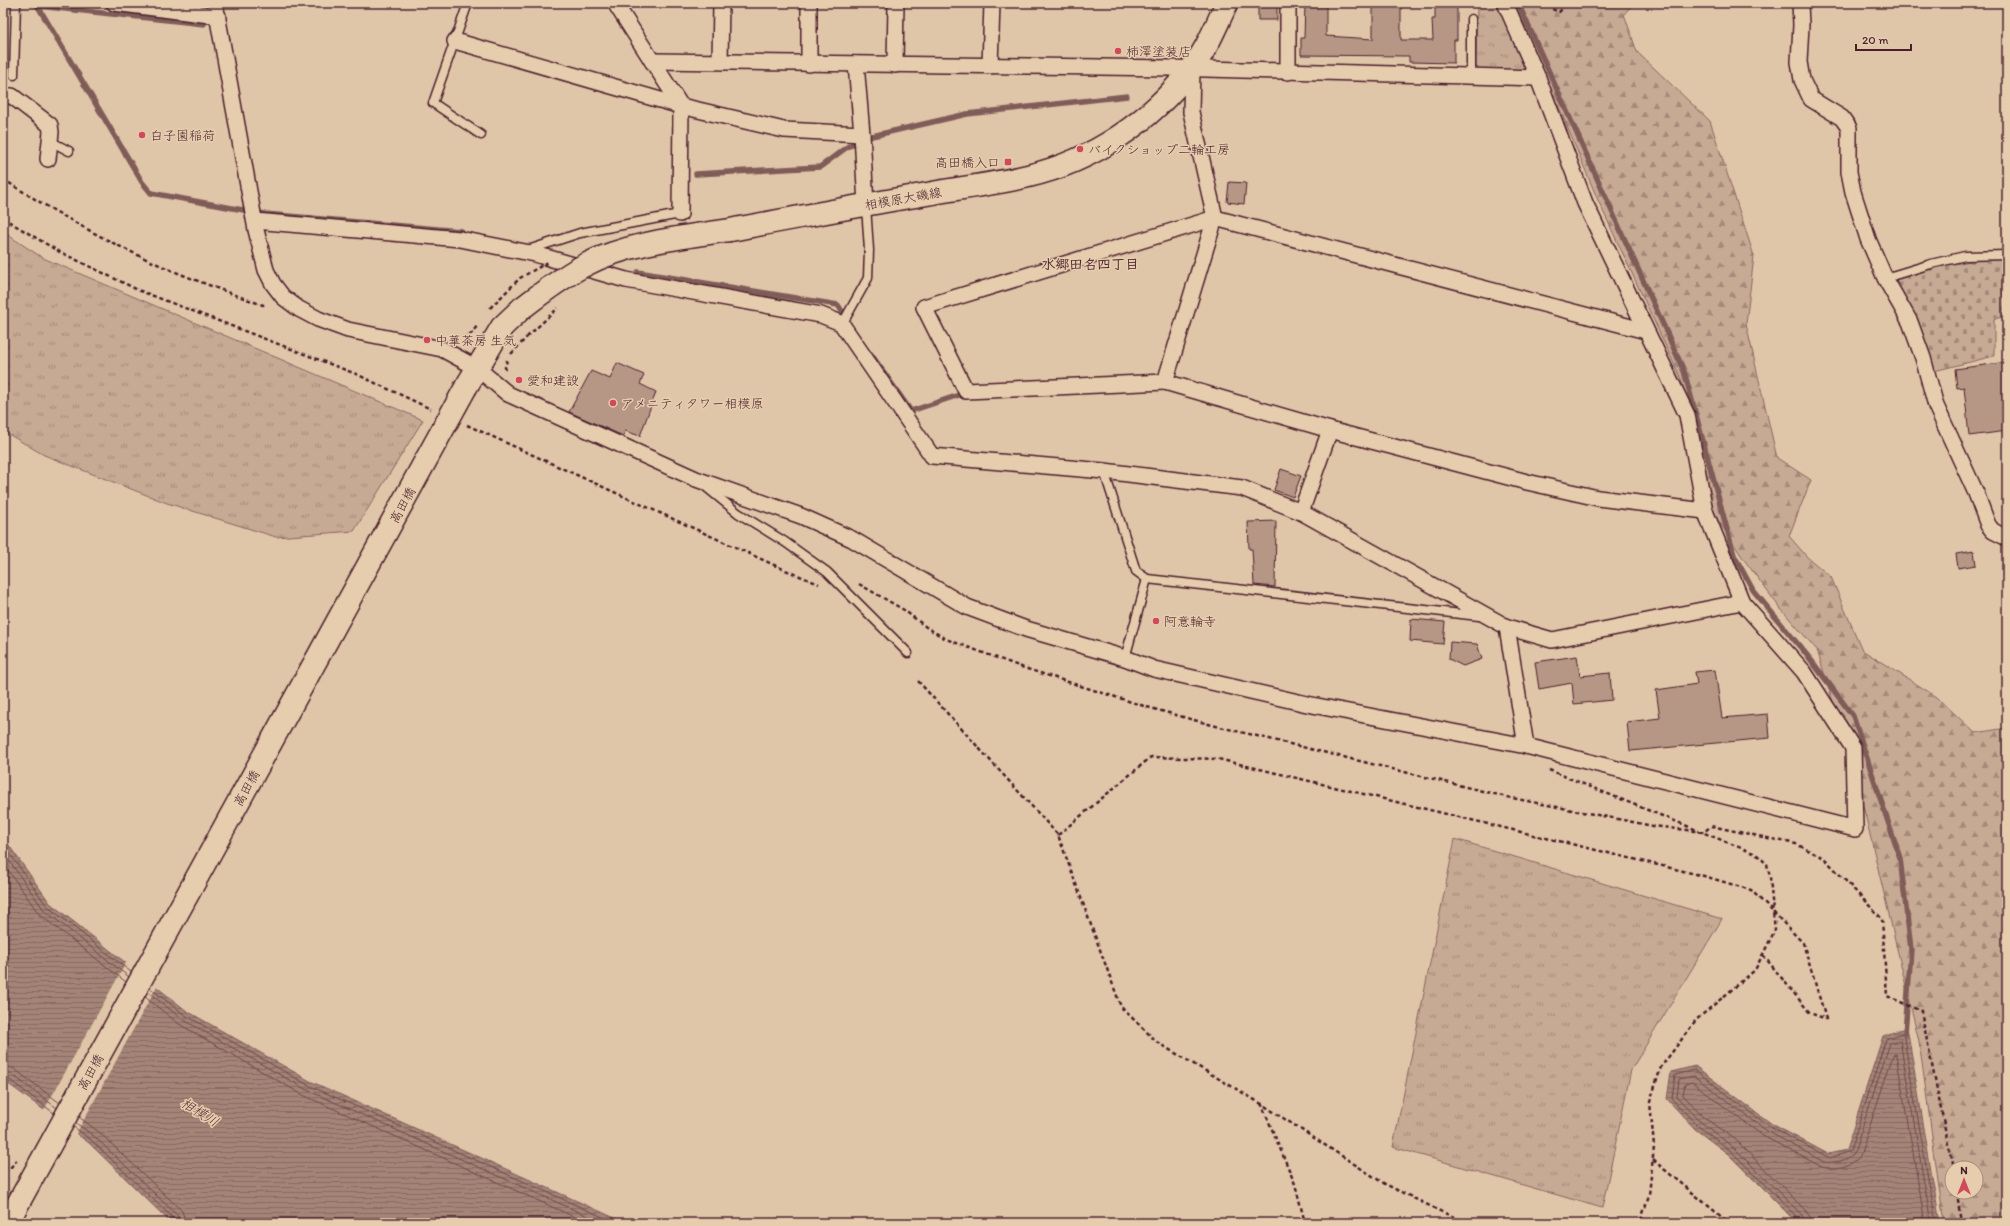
<svg xmlns="http://www.w3.org/2000/svg" width="2010" height="1226" font-family="Itim,'Klee One',sans-serif">
<style>
.forest{fill:url(#forest-firs);stroke:#886460;fill-rule:evenodd}
.cemetery{fill:url(#cemetery-stones);stroke:#886460}
.park{fill:url(#park-tufts);stroke:#886460}
.water{fill:url(#water-rules);stroke:#805c59}
.pier{fill:#e0c6a9}
.lines{fill:none;stroke-linecap:round;stroke-linejoin:round}
.shore{stroke:#6e4749;stroke-width:1}
.stream{stroke:#805c59;stroke-width:5.5}
.building{fill:#b69786;stroke:#4a1f2b}
.lane-casing{stroke:#4a1f2b;stroke-width:11}
.street-casing{stroke:#4a1f2b;stroke-width:18}
.primary-casing{stroke:#4a1f2b;stroke-width:25}
.path{stroke:#4a1f2b;stroke-width:2.5;stroke-dasharray:4 3;stroke-linecap:butt}
.lane{stroke:#e6cdae;stroke-width:8}
.street{stroke:#e6cdae;stroke-width:15}
.primary{stroke:#e6cdae;stroke-width:22}
.primary-bridge-casing{stroke:#4a1f2b;stroke-width:25;stroke-linecap:butt}
.path-bridge{stroke:#4a1f2b;stroke-width:2.5;stroke-dasharray:4 3;stroke-linecap:butt}
.primary-bridge{stroke:#e6cdae;stroke-width:22}
.poi-dot{fill:#d1495b;stroke:#e6cdae;stroke-width:1.5}
.labels{text-anchor:middle;stroke-width:3;stroke-linejoin:round;paint-order:stroke}
.poi-label{font-size:13px;fill:#4a1f2b;stroke:#e6cdae;text-anchor:start}
.street-label{font-size:13px;fill:#4a1f2b;stroke:#e6cdae}
.neighbourhood-label{font-size:14px;font-weight:bold;fill:#4a1f2b;stroke:#e6cdae}
.water-label{font-size:14px;font-style:italic;fill:#5c333a;stroke:#e6cdae}
</style>
<defs>
<pattern id="forest-firs" width="22" height="20" patternUnits="userSpaceOnUse"><rect width="22" height="20" fill="#c7aa94"/><path d="M5 1l3.5 6h-7zM16 11l3.5 6h-7z" fill="#a48a79"/></pattern>
<pattern id="cemetery-stones" width="16" height="16" patternUnits="userSpaceOnUse"><rect width="16" height="16" fill="#c7aa94"/><path d="M2 7V4a2 2 0 0 1 4 0v3zM10 15v-3a2 2 0 0 1 4 0v3z" fill="#a48a79"/></pattern>
<pattern id="park-tufts" width="24" height="20" patternUnits="userSpaceOnUse"><rect width="24" height="20" fill="#c7aa94"/><path d="M3 7l-1-3M5 7V3M7 7l1-3M15 17l-1-3M17 17v-4M19 17l1-3" fill="none" stroke="#a48a79"/></pattern>
<pattern id="water-rules" width="6" height="5" patternUnits="userSpaceOnUse"><rect width="6" height="5" fill="#a48477"/><path d="M0 2.5h6" fill="none" stroke="#886b62"/></pattern>
</defs>
<rect width="100%" height="100%" fill="#e0c6a9"/>
<filter id="ink" filterUnits="userSpaceOnUse"><feTurbulence type="fractalNoise" baseFrequency=".025" numOctaves="2"/><feDisplacementMap in="SourceGraphic" scale="8" xChannelSelector="R" yChannelSelector="G"/><feConvolveMatrix kernelMatrix="1 2 1 2 8 2 1 2 1" color-interpolation-filters="sRGB"/></filter>
<g filter="url(#ink)">
<path class="forest" d="M1505,3H1634L1624,14L1637,52L1710,121L1754,256L1746,324L1777,458L1811,480L1789,536L1807,557L1831,577L1862,650L1937,697L1975,733L2007,728V1223H1944L1919,1041L1857,780L1817,650L1780,608L1745,561L1711,510L1704,463L1681,379L1597,198L1556,100ZM1952,1168H1976V1192H1952Z"/>
<polygon class="cemetery" points="1982,259 2007,260 2007,316 1994,319 1994,356 1934,371 1916,316 1895,280 1937,267"/>
<g class="park">
<polygon points="1477,3 1497,3 1525,70 1476,70"/>
<polygon points="3,232 43,258 423,420 354,531 276,537 167,503 44,455 3,431"/>
<polygon points="1455,839 1722,919 1631,1070 1602,1208 1393,1147"/>
</g>
<g class="water">
<polygon points="3,837 50,903 187,1011 310,1081 626,1223 175,1223 168,1220 89,1143 3,1080"/>
<polygon points="1907,1027 1940,1223 1797,1223 1728,1154 1695,1129 1667,1099 1671,1072 1695,1066 1772,1124 1828,1154 1846,1150 1883,1036"/>
</g>
<polygon class="pier" points="127,961 157,986 75,1136 43,1112"/>
<g class="lines">
<g class="shore">
<polyline points="3,844 47,906 131,972"/>
<polyline points="3,852 44,910 129,977"/>
<polyline points="3,863 39,914 126,982"/>
<polyline points="150,988 185,1015 308,1085 616,1223"/>
<polyline points="148,992 182,1019 305,1089 603,1223"/>
<polyline points="145,997 179,1024 303,1095 588,1223"/>
<polyline points="3,1066 13,1068 60,1103"/>
<polyline points="3,1072 10,1073 57,1108"/>
<polyline points="3,1077 7,1078 54,1113"/>
<polyline points="79,1117 99,1132 182,1211 186,1223"/>
<polyline points="76,1123 95,1137 177,1215 180,1223"/>
<polyline points="74,1127 91,1140 174,1219 175,1223"/>
<polyline points="1800,1223 1798,1218 1731,1151 1698,1126 1672,1099 1675,1075 1695,1070 1770,1127 1830,1158 1850,1151 1886,1039 1903,1033 1936,1223"/>
<path d="M1805,1223L1802,1215L1734,1148L1701,1122L1677,1097L1679,1079L1694,1076L1767,1131L1824,1162C1833,1164 1849,1160 1854,1153L1890,1043L1900,1040L1931,1223"/>
<path d="M1811,1223L1810,1217L1806,1211L1739,1143L1705,1118L1683,1095L1685,1084L1692,1082L1763,1136L1822,1167C1833,1171 1853,1166 1860,1156L1893,1055L1896,1054L1925,1223"/>
</g>
<g class="stream">
<polyline points="36,3 142,182 151,193 265,214 461,231"/>
<polyline points="1518,3 1684,371 1734,555 1753,590 1811,660 1853,716 1900,858 1911,949 1905,1034"/>
<polyline points="38,6 204,24"/>
<polyline points="696,174 820,167 847,147 872,136 967,114 1127,96"/>
<polyline points="638,272 838,305 847,319"/>
<polyline points="871,354 911,411 959,395"/>
</g>
</g>
<g class="building">
<rect x="1258" y="3" width="19" height="17"/>
<polygon points="1305,3 1326,3 1326,36 1373,39 1373,5 1401,5 1401,40 1433,40 1432,19 1435,19 1435,3 1457,3 1457,40 1454,40 1454,63 1409,62 1409,56 1301,55 1301,38 1304,38"/>
<polygon points="1229,182 1246,183 1244,204 1227,202"/>
<polygon points="2007,362 2007,431 1969,436 1964,387 1957,388 1955,369"/>
<polygon points="617,363 644,375 640,384 656,392 640,436 625,431 623,436 569,412 591,371 610,379"/>
<polygon points="1281,469 1301,476 1293,497 1274,490"/>
<polygon points="1276,521 1275,587 1254,585 1252,549 1249,549 1248,522"/>
<polygon points="1974,551 1976,565 1958,568 1956,554"/>
<polygon points="1411,619 1445,622 1443,644 1410,641"/>
<polygon points="1450,642 1477,644 1482,659 1463,666 1449,659"/>
<polygon points="1577,656 1580,676 1610,673 1612,700 1574,704 1572,683 1539,689 1535,662"/>
<polygon points="1715,670 1722,718 1768,714 1770,738 1630,751 1627,722 1660,718 1656,690 1697,684 1695,672"/>
</g>
<g class="lines">
<g class="lane-casing">
<g id="lane">
<polyline points="468,3 433,103 481,135"/>
<polyline points="14,75 16,3"/>
<polyline points="1471,76 1471,19"/>
<polyline points="50,141 69,151"/>
<polyline points="528,250 580,233 680,214"/>
<polyline points="1885,278 1931,264 1965,256 2007,255"/>
<polyline points="841,323 844,321 868,278 869,250 866,206"/>
<polyline points="1104,471 1136,571 1147,579 1479,616"/>
<polyline points="706,487 738,513 785,542 827,572 908,653"/>
<polyline points="1125,658 1147,579"/>
</g>
</g>
<g class="street-casing">
<g id="street">
<polyline points="114,3 218,16"/>
<polyline points="215,3 256,230 266,270 273,284 283,297 299,309 318,319 348,330 442,349 477,368 508,394 696,479 801,516 852,539 967,607 1026,629 1125,658 1154,669 1307,704 1526,746 1855,829 1853,748 1804,672 1742,602 1705,511 1687,415 1585,203 1538,78"/>
<polyline points="615,3 681,106 680,214"/>
<polyline points="1800,3 1801,25 1799,62 1802,80 1811,99 1842,118 1849,128 1849,172 1853,192 1868,239 1885,278 1910,322 1923,358 1936,406 1976,493 1988,525 1993,531 2007,538"/>
<polyline points="455,41 681,106 784,130 862,134"/>
<polyline points="652,61 1171,68 1538,78 1505,3"/>
<polyline points="720,61 721,3"/>
<polyline points="809,64 809,3"/>
<polyline points="856,64 862,134 866,205"/>
<polyline points="895,65 896,3"/>
<polyline points="990,66 992,3"/>
<polyline points="1192,69 1191,112 1215,218 1165,382 1330,430 1527,482 1598,498 1705,511"/>
<polyline points="1288,72 1288,7 1290,3"/>
<polyline points="3,96 12,96 50,125 51,132 48,159"/>
<polyline points="255,221 460,239 535,254 626,280 821,315 841,323 932,456 1104,471 1242,488 1301,512"/>
<polyline points="1165,382 966,391 924,307 1215,218 1646,331"/>
<polyline points="1330,430 1301,512 1507,627 1526,746"/>
<polyline points="1507,627 1552,640 1742,602"/>
</g>
</g>
<g class="primary-casing">
<g id="primary">
<path d="M730,230C796,218 861,205 927,194C960,188 995,184 1028,176C1093,161 1150,122 1191,69C1207,50 1216,25 1227,3"/>
<polyline points="466,387 502,327 522,308"/>
<polyline points="6,1223 15,1209"/>
</g>
</g>
<g class="path">
<polyline points="1549,3 1552,9 1559,12 1564,7 1563,3"/>
<path d="M3,179C62,217 123,251 188,277C213,287 238,296 263,305L266,302"/>
<polyline points="3,218 58,251 138,290 356,374 431,409"/>
<polyline points="463,338 472,333 477,326"/>
<polyline points="511,354 527,337"/>
<polyline points="506,370 505,367 507,360"/>
<polyline points="467,425 783,569 819,584"/>
<polyline points="859,584 904,610 926,627 946,639 1024,668 1147,707 1212,725 1507,797 1653,826 1704,832 1711,826 1796,844 1824,858 1882,919 1887,996 1921,1011 1953,1168"/>
<polyline points="918,681 1058,835 1121,1007 1158,1043 1260,1103 1385,1184 1442,1212 1469,1223"/>
<polyline points="1549,770 1756,854 1767,864 1770,877 1773,912 1803,943 1826,1019 1810,1013 1763,955"/>
<polyline points="1058,835 1151,757 1218,759 1704,876 1751,890 1773,912 1775,930 1755,970 1696,1020 1661,1067 1650,1102 1654,1147 1649,1195 1640,1223"/>
<polyline points="1261,1103 1295,1184 1305,1223"/>
<polyline points="1653,1160 1729,1223"/>
<polyline points="1957,1192 1961,1223"/>
</g>
<use href="#lane" class="lane"/>
<use href="#street" class="street"/>
<use href="#primary" class="primary"/>
<g class="primary-bridge-casing">
<g id="primary-bridge">
<path d="M522,308C542,293 562,277 585,265C627,243 684,237 730,230"/>
<polyline points="15,1209 466,387"/>
</g>
</g>
<g class="path-bridge">
<polyline points="490,308 520,278 548,262"/>
<polyline points="527,337 558,308"/>
<polyline points="3,1168 11,1167 17,1160"/>
</g>
<use href="#primary-bridge" class="primary-bridge"/>
</g>
</g>
<g class="poi-dot">
<circle cx="1118" cy="51" r="4"/>
<circle cx="142" cy="135" r="4"/>
<circle cx="1080" cy="149" r="4"/>
<rect x="1004" y="158" width="8" height="8" rx="2"/>
<circle cx="427" cy="340" r="4"/>
<circle cx="519" cy="380" r="4"/>
<circle cx="613" cy="403" r="4"/>
<circle cx="1156" cy="621" r="4"/>
</g>
<g class="labels">
<g class="poi-label">
<text x="1126" y="56">柿澤塗装店</text>
<text x="150" y="140">白子園稲荷</text>
<text x="1088" y="154">バイクショップ二輪工房</text>
<text x="1000" y="167" text-anchor="end">高田橋入口</text>
<text x="435" y="345">中華茶房 生気</text>
<text x="527" y="385">愛和建設</text>
<text x="621" y="408">アメニティタワー相模原</text>
<text x="1164" y="626">阿意輪寺</text>
</g>
<g class="street-label">
<text transform="translate(903 198) rotate(-10)" y="5">相模原大磯線</text>
<text transform="translate(402 505) rotate(-61)" y="5">高田橋</text>
<text transform="translate(246 788) rotate(-61)" y="5">高田橋</text>
<text transform="translate(90 1072) rotate(-61)" y="5">高田橋</text>
</g>
<g class="neighbourhood-label">
<text x="1090" y="269">水郷田名四丁目</text>
</g>
<g class="water-label">
<text transform="translate(200 1112) rotate(32)" y="5">相模川</text>
</g>
</g>
<rect width="2010" height="1226" fill="none" stroke="#e6cdae" stroke-width="16"/>
<rect x="8" y="8" width="1994" height="1210" fill="none" stroke="#4a1f2b" stroke-width="1.5" filter="url(#ink)"/>
<g transform="translate(1964 1180)"><circle r="19" fill="#e6cdae" stroke="#a8877a"/>
<path d="M0-3L7 15L0 10L-7 15Z" fill="#d1495b"/>
<text y="-6" font-size="11" font-weight="bold" text-anchor="middle" fill="#4a1f2b">N</text>
</g>
<path d="M1856 44v6h55v-6" fill="none" stroke="#4a1f2b" stroke-width="2"/>
<text x="1862" y="44" font-size="12" fill="#4a1f2b" stroke="#e6cdae" stroke-width="3" paint-order="stroke">20 m</text>
</svg>
